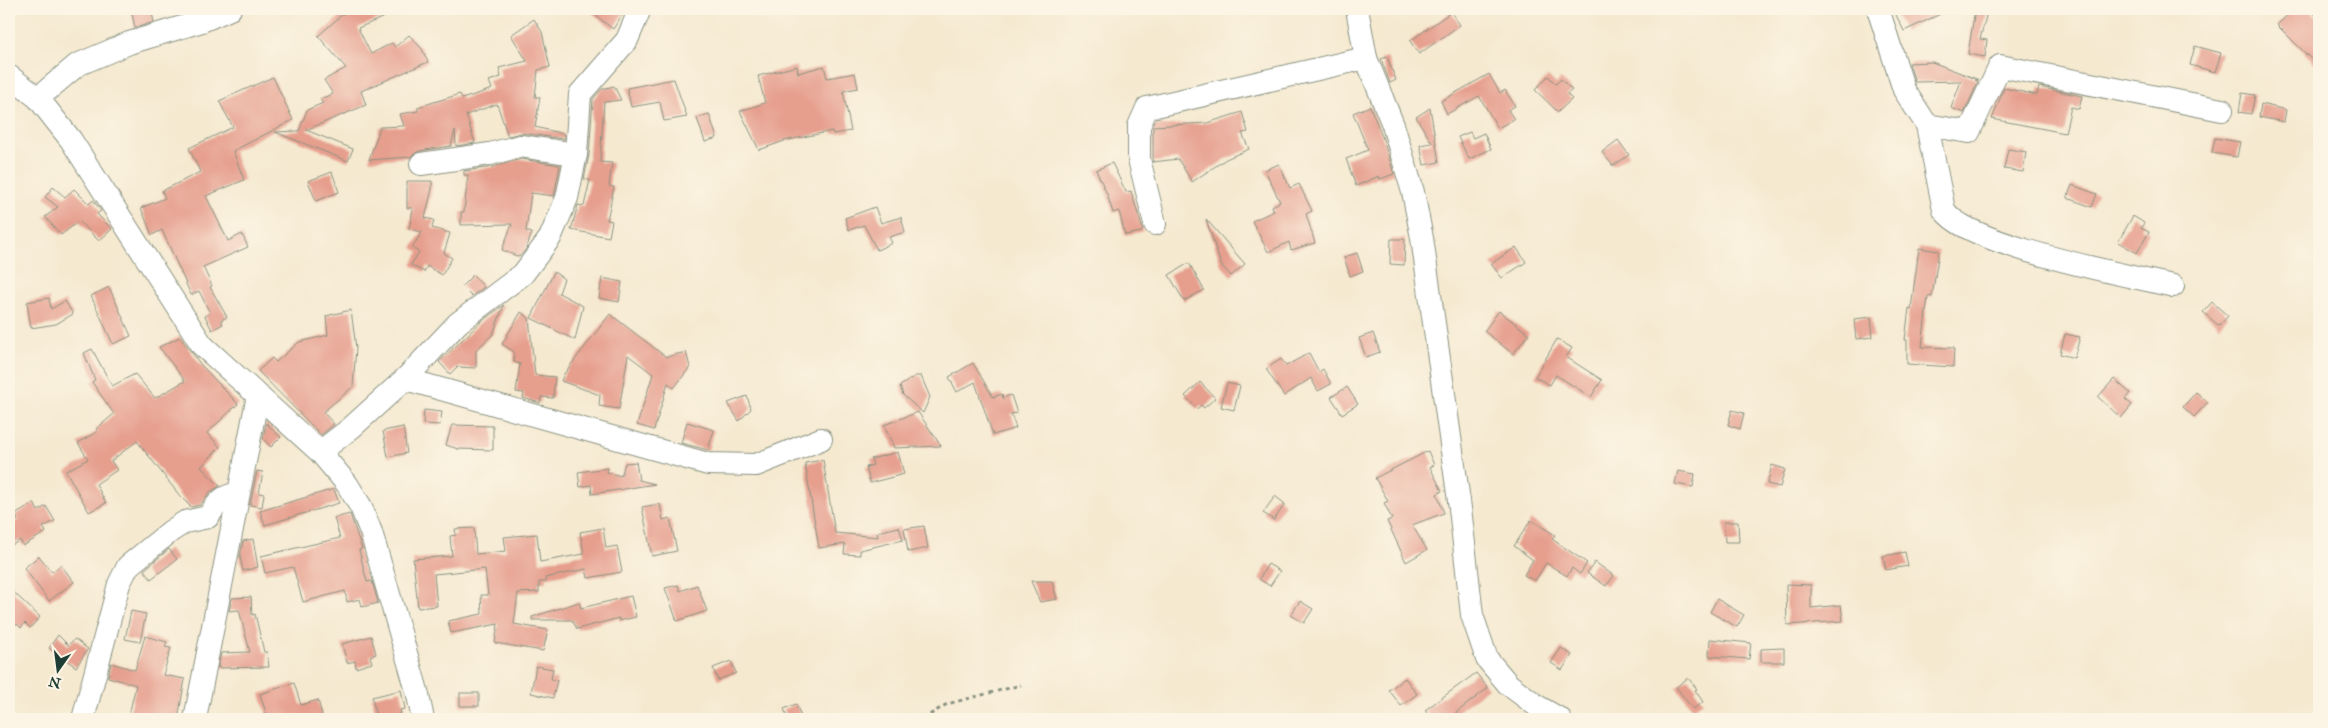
<svg xmlns="http://www.w3.org/2000/svg" width="2328" height="728" font-family="'IM FELL Great Primer',serif">
<style>
.building{fill:#e69e8d}
.lines{fill:none;stroke-linecap:round;stroke-linejoin:round}
.minor-casing{stroke:#8a9382;stroke-width:24}
.path{stroke:#8a9382;stroke-width:3;stroke-dasharray:4 4;stroke-linecap:butt}
.minor{stroke:#fff;stroke-width:22}
</style>
<rect width="100%" height="100%" fill="#fcf5e5"/>
<filter id="ink" filterUnits="userSpaceOnUse"><feTurbulence type="fractalNoise" baseFrequency=".02" numOctaves="2"/><feDisplacementMap in="SourceGraphic" scale="10" xChannelSelector="R" yChannelSelector="G"/><feConvolveMatrix kernelMatrix="1 2 1 2 8 2 1 2 1" color-interpolation-filters="sRGB"/></filter>
<filter id="wash" filterUnits="userSpaceOnUse"><feTurbulence type="fractalNoise" baseFrequency=".0096" numOctaves="4" result="noise"/><feDisplacementMap in="SourceGraphic" scale="20" xChannelSelector="R" yChannelSelector="G"/><feGaussianBlur stdDeviation="1.12" result="paint"/><feColorMatrix in="noise" values="0 0 0 0 0 0 0 0 0 0 0 0 0 0 0 0 0 1.4 0 .05"/><feComposite in="paint" operator="in"/></filter>
<g filter="url(#wash)">
<rect width="100%" height="100%" fill="#f5e9d0"/>
<g id="blocks">
<g class="building">
<polygon points="131,9 151,9 154,22 135,28"/>
<polygon points="357,9 403,9 358,28 371,54 392,43 395,47 409,35 422,49 428,62 361,91 366,105 306,130 353,149 348,161 275,132 299,131 307,110 323,103 320,99 333,94 324,80 346,68 318,36 344,13"/>
<polygon points="587,9 626,9 613,29"/>
<polygon points="1904,9 1951,9 1904,31 1895,13"/>
<polygon points="1975,9 1988,9 1980,39 1987,40 1985,57 1968,54"/>
<polygon points="2294,9 2310,9 2319,19 2319,67 2277,25"/>
<polygon points="1451,12 1460,25 1419,54 1410,41"/>
<polygon points="534,19 542,32 550,67 538,70 535,97 540,97 535,127 564,134 564,139 521,133 508,136 497,104 466,115 475,143 456,146 455,130 451,146 419,151 410,157 369,160 380,127 404,126 400,114 418,111 418,107 460,94 462,99 492,89 489,81 501,77 499,68 527,61 511,35"/>
<polygon points="2195,46 2221,53 2215,72 2190,65"/>
<polygon points="1387,57 1396,80 1390,83 1381,59"/>
<polygon points="1932,62 1979,80 1975,80 1978,82 1964,113 1951,108 1961,81 1915,82 1909,63"/>
<polygon points="797,66 798,73 824,66 827,78 855,73 858,88 843,91 851,131 833,134 832,131 784,141 759,150 740,111 765,103 758,76"/>
<polygon points="1489,74 1500,93 1505,90 1515,106 1508,110 1514,119 1498,128 1479,96 1447,114 1441,101"/>
<polygon points="1548,76 1556,84 1561,79 1572,90 1567,94 1572,99 1558,112 1535,90"/>
<polygon points="273,77 293,120 233,151 244,180 206,196 228,241 242,234 248,247 203,267 212,286 210,287 227,317 221,320 223,324 212,330 205,316 210,313 199,291 191,295 162,230 152,235 141,208 165,198 162,191 200,172 189,148 233,127 219,101"/>
<polygon points="674,79 687,117 664,121 660,102 631,107 627,88"/>
<polygon points="614,86 621,100 604,102 600,162 612,163 609,186 614,187 607,220 612,221 609,237 571,230 578,205 584,206 590,180 584,179 589,155 593,99 602,89"/>
<polygon points="2039,87 2082,96 2079,109 2071,107 2065,133 1992,119 2004,88 2037,95"/>
<polygon points="2242,93 2255,95 2251,114 2239,112"/>
<polygon points="2261,104 2286,110 2284,122 2259,117"/>
<polygon points="1370,106 1383,139 1394,174 1380,179 1379,176 1356,186 1346,159 1368,150 1353,113"/>
<polygon points="1430,108 1439,162 1424,165 1420,145 1432,143 1416,117"/>
<polygon points="1242,112 1248,132 1242,133 1249,149 1226,159 1192,182 1178,159 1153,162 1153,126 1207,123"/>
<polygon points="709,114 717,138 705,142 697,118"/>
<polygon points="1470,132 1473,138 1484,133 1491,149 1469,159 1458,137"/>
<polygon points="2215,138 2240,142 2237,157 2212,153"/>
<polygon points="1618,140 1629,155 1613,166 1602,152"/>
<polygon points="2008,149 2026,152 2023,172 2004,169"/>
<polygon points="521,159 560,165 554,196 531,193 526,231 532,233 526,249 519,257 502,250 512,224 461,225 461,212 464,212 468,175 464,175 464,171 493,167"/>
<polygon points="1112,163 1126,192 1131,191 1143,230 1141,232 1125,235 1119,211 1113,213 1107,194 1096,170"/>
<polygon points="1279,164 1290,188 1299,184 1312,211 1306,214 1315,243 1291,250 1289,242 1268,252 1252,221 1274,211 1272,206 1280,202 1265,170"/>
<polygon points="332,172 339,192 316,201 308,181"/>
<polygon points="407,181 432,181 432,189 425,218 434,220 432,228 450,233 444,253 452,258 442,275 427,266 424,272 411,265 419,252 412,248 422,232 409,229 413,208 407,208"/>
<polygon points="2072,185 2097,194 2092,207 2067,198"/>
<polygon points="53,187 65,197 74,189 89,204 93,200 101,211 97,214 112,229 99,241 79,221 61,235 45,217 58,207 45,197"/>
<polygon points="875,207 881,223 901,217 905,232 889,237 892,243 877,250 864,225 849,230 845,218"/>
<polygon points="2133,216 2144,223 2141,228 2149,232 2137,253 2118,242"/>
<polygon points="1206,219 1245,264 1231,276 1221,265"/>
<polygon points="1391,239 1405,239 1404,265 1390,264"/>
<polygon points="1516,247 1526,262 1502,278 1491,264"/>
<polygon points="1919,248 1939,251 1932,297 1928,296 1922,347 1954,348 1953,367 1907,364 1907,340 1905,340 1909,308 1911,309"/>
<polygon points="1357,253 1363,271 1350,276 1344,257"/>
<polygon points="1189,263 1204,290 1184,301 1169,275"/>
<polygon points="554,272 564,279 559,293 583,306 575,340 531,318"/>
<polygon points="473,275 484,287 472,296 462,286"/>
<polygon points="602,278 622,282 619,302 599,298"/>
<polygon points="109,287 131,336 113,344 91,296"/>
<polygon points="49,298 51,309 65,301 73,314 56,324 31,328 27,302"/>
<polygon points="2212,302 2228,316 2219,326 2203,312"/>
<polygon points="504,305 493,334 476,350 476,368 457,367 450,374 439,362 482,321"/>
<polygon points="351,310 356,348 353,387 323,412 334,424 321,435 258,371 272,358 276,362 299,342 328,335 326,316"/>
<polygon points="1499,311 1529,334 1513,354 1484,331"/>
<polygon points="521,312 529,318 535,375 555,377 553,398 541,397 540,403 523,398 524,393 516,392 520,364 514,362 514,352 502,344"/>
<polygon points="610,314 666,357 686,352 690,367 674,388 668,383 654,430 637,425 653,374 628,355 619,409 599,406 600,395 561,381 564,374"/>
<polygon points="1871,317 1873,337 1856,339 1854,319"/>
<polygon points="1373,333 1380,352 1366,357 1359,338"/>
<polygon points="2065,334 2080,337 2074,358 2060,354"/>
<polygon points="180,337 201,365 238,404 207,433 220,447 201,467 220,486 210,492 200,505 191,507 180,496 137,441 111,461 117,470 96,484 106,503 89,512 66,471 88,459 78,443 98,431 96,429 114,414 92,382 95,380 84,353 92,349 112,386 135,374 155,398 185,381 159,347"/>
<polygon points="1557,339 1572,348 1566,357 1602,380 1591,397 1556,375 1550,385 1535,377"/>
<polygon points="1309,353 1319,372 1323,369 1331,384 1318,391 1311,378 1284,396 1266,369 1281,359 1286,366"/>
<polygon points="973,363 993,397 1002,394 1003,398 1011,395 1017,413 1011,414 1016,428 993,435 975,382 957,392 949,377"/>
<polygon points="915,376 921,376 930,397 923,413 903,395 900,386"/>
<polygon points="2114,379 2130,393 2125,399 2132,405 2121,418 2098,397"/>
<polygon points="1200,382 1215,398 1204,408 1201,405 1197,409 1185,396"/>
<polygon points="1227,383 1240,386 1234,410 1221,407"/>
<polygon points="1347,387 1358,404 1342,414 1331,397"/>
<polygon points="2196,392 2208,402 2194,417 2183,407"/>
<polygon points="747,396 751,409 739,421 728,403"/>
<polygon points="424,410 442,412 440,425 423,424"/>
<polygon points="1732,410 1744,413 1740,429 1728,425"/>
<polygon points="918,412 941,446 894,448 884,425"/>
<polygon points="687,422 714,430 708,450 681,443"/>
<polygon points="266,423 281,437 271,447 263,439"/>
<polygon points="452,425 493,426 493,450 458,449 446,445"/>
<polygon points="403,427 407,453 388,457 383,431"/>
<polygon points="1428,451 1434,465 1430,467 1442,491 1437,494 1444,513 1412,525 1427,550 1406,562 1387,521 1392,519 1384,503 1388,501 1375,478"/>
<polygon points="898,452 904,474 870,483 866,467 873,465 871,459"/>
<polygon points="823,460 835,533 878,537 877,532 899,527 903,540 860,550 860,555 844,554 845,544 819,548 805,463"/>
<polygon points="636,462 639,480 655,484 592,494 591,485 580,487 578,472 608,468 607,472 621,476 625,463"/>
<polygon points="1772,465 1785,469 1780,487 1767,484"/>
<polygon points="257,471 263,472 259,493 264,494 262,507 250,505"/>
<polygon points="1678,471 1695,474 1693,487 1675,484"/>
<polygon points="334,489 339,503 265,525 260,511"/>
<polygon points="1275,496 1285,504 1274,520 1263,513"/>
<polygon points="34,503 38,511 46,506 55,521 43,527 46,532 23,546 20,540 9,547 9,526 18,520 15,515"/>
<polygon points="660,504 663,520 670,518 677,551 652,556 642,507"/>
<polygon points="350,514 362,549 359,550 367,582 372,581 378,603 362,607 360,599 347,602 345,591 303,602 293,567 265,573 261,556 340,538 334,518"/>
<polygon points="1531,520 1555,535 1552,539 1587,563 1580,574 1572,568 1567,576 1546,563 1535,581 1524,575 1533,560 1514,546"/>
<polygon points="1724,522 1738,522 1739,542 1725,542"/>
<polygon points="924,526 928,548 908,552 904,529"/>
<polygon points="474,528 476,554 506,551 504,537 537,534 540,562 584,554 580,532 603,528 606,548 617,546 622,572 588,578 586,569 545,578 546,582 539,582 539,592 518,593 514,624 548,630 543,651 495,643 498,624 451,633 448,621 482,614 481,595 488,595 485,569 434,574 437,606 418,608 413,559 452,556 450,536 456,535 455,529"/>
<polygon points="253,539 258,567 243,571 240,557 243,541"/>
<polygon points="169,549 177,559 151,579 144,570"/>
<polygon points="1905,552 1908,566 1886,570 1883,556"/>
<polygon points="39,556 52,572 61,565 74,582 49,601 24,568"/>
<polygon points="1595,562 1614,576 1606,586 1587,573"/>
<polygon points="1268,564 1280,571 1270,586 1259,579"/>
<polygon points="1031,581 1052,581 1057,599 1040,602"/>
<polygon points="1786,584 1811,585 1811,608 1841,605 1843,621 1787,625"/>
<polygon points="678,585 680,591 697,585 707,611 677,621 665,588"/>
<polygon points="9,588 40,617 30,628 25,623 21,628 17,624 9,632"/>
<polygon points="631,596 636,617 619,621 619,618 577,629 572,620 532,620 532,617 579,602 581,608"/>
<polygon points="251,597 252,615 255,614 264,652 267,652 269,667 218,668 221,653 250,652 239,610 229,611 232,598"/>
<polygon points="1717,599 1744,615 1737,627 1710,612"/>
<polygon points="1300,601 1313,609 1304,623 1291,615"/>
<polygon points="131,611 146,614 140,642 125,639"/>
<polygon points="58,635 68,645 75,639 88,649 76,667 49,648"/>
<polygon points="145,636 167,642 165,647 171,648 163,675 185,679 178,719 128,719 136,685 108,677 111,663 135,670"/>
<polygon points="371,636 376,654 370,656 372,663 356,668 355,661 347,663 342,644"/>
<polygon points="1710,639 1751,643 1749,659 1709,656"/>
<polygon points="1561,648 1572,655 1562,670 1551,663"/>
<polygon points="1784,648 1784,662 1761,662 1761,649"/>
<polygon points="731,661 736,673 718,680 713,668"/>
<polygon points="536,666 553,669 551,679 557,680 553,698 531,693"/>
<polygon points="1476,673 1488,688 1448,719 1431,719 1425,710"/>
<polygon points="1405,678 1417,694 1401,706 1389,690"/>
<polygon points="1688,678 1697,689 1695,690 1703,702 1693,709 1676,687"/>
<polygon points="294,683 301,705 318,700 323,719 297,719 296,715 281,719 268,719 260,694"/>
<polygon points="401,690 405,709 400,710 401,714 384,718 383,715 376,716 372,697"/>
<rect x="460" y="693" width="19" height="13"/>
<polygon points="796,704 802,719 788,719 784,709"/>
</g>
</g>
</g>
<g filter="url(#ink)">
<use href="#blocks" fill-opacity="0" stroke="#8a9382" stroke-width="1"/>
<g class="lines">
<g class="minor-casing">
<g id="minor">
<polyline points="1357,9 1366,58 1393,125 1413,192 1422,238 1460,508 1472,615 1487,659 1508,684 1537,706 1560,719"/>
<polyline points="1878,9 1904,90 1927,125 1969,132 2000,66 2222,110"/>
<polyline points="9,76 38,98 71,140 202,345 320,452 347,484 361,507 371,532 417,691 423,719"/>
<polyline points="38,98 77,65 129,43 202,21 230,9"/>
<path d="M1927,125L1944,210C1966,245 2127,275 2173,286"/>
<polyline points="421,164 490,154 520,146 576,154"/>
<polyline points="1155,224 1139,159 1139,126 1147,108 1366,58"/>
<polyline points="405,379 708,464 756,465 821,439"/>
<polyline points="320,452 351,428 405,379 458,323 523,274 550,238 567,198 576,154 580,94 627,40 640,9"/>
<path d="M83,719L119,584L128,566L171,531L185,522L208,517C216,505 222,495 237,494"/>
<polyline points="195,719 258,395"/>
</g>
</g>
<polyline class="path" points="923,719 947,704 1021,685"/>
<use href="#minor" class="minor"/>
</g>
</g>
<rect width="2328" height="728" fill="none" stroke="#fcf5e5" stroke-width="30"/>
<g transform="translate(58 670) rotate(194)" stroke="#fcf5e5" stroke-width="4" paint-order="stroke">
<path d="M0-4L9 19L0 12L-9 19Z" fill="#1f3d34"/>
<text y="-8" font-size="14" font-weight="bold" text-anchor="middle" fill="#1f3d34">N</text>
</g>
</svg>
